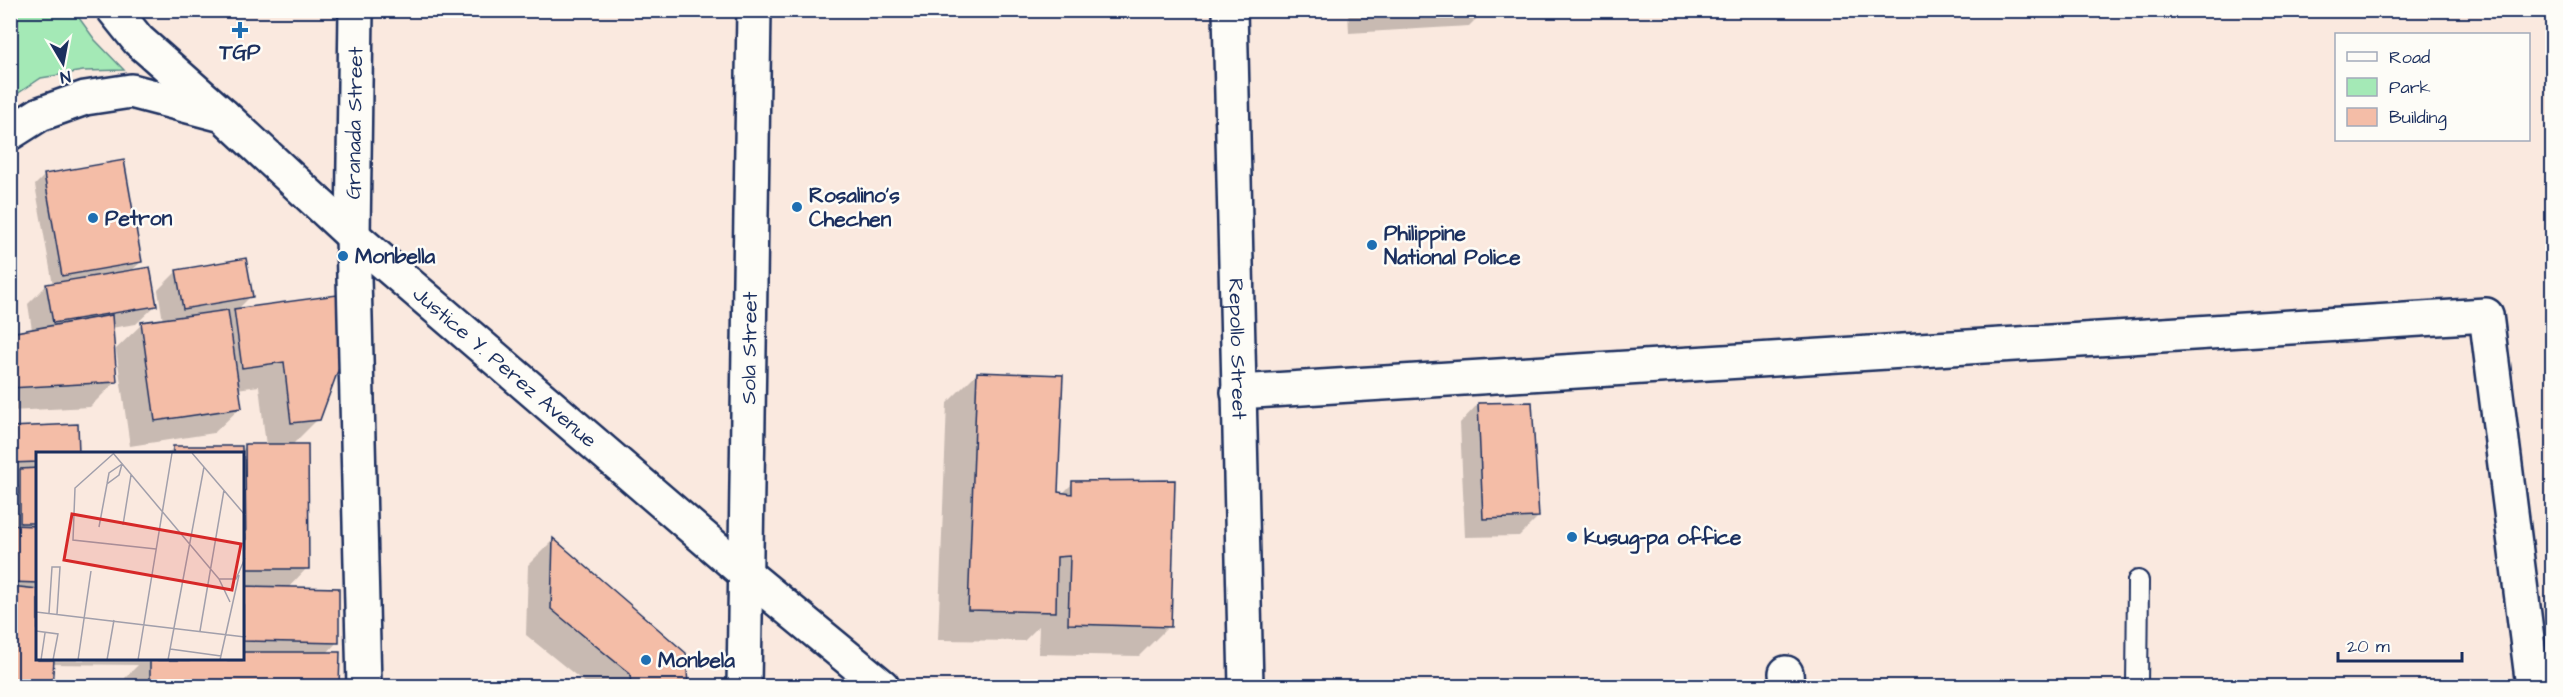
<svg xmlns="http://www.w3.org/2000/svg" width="2563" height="697" font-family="'Architects Daughter',sans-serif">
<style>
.green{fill:#a4e9b6;stroke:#608c8a;stroke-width:1.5}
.shadow{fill:#0003}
.building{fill:#f4bda7;stroke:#1b2f5e;stroke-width:1.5}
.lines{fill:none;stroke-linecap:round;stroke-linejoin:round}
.lane-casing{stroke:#1b2f5e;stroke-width:24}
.street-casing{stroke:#1b2f5e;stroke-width:38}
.secondary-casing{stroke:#1b2f5e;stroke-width:38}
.highway-casing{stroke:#1b2f5e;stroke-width:38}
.lane{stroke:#fdfcf7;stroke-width:20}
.street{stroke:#fdfcf7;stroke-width:33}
.secondary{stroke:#fdfcf7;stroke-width:33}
.highway{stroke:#fdfcf7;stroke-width:33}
.poi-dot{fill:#1f6fb2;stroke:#fdfcf7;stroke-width:2}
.labels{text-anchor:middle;stroke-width:5;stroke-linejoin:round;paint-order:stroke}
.poi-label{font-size:21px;font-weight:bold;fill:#1b2f5e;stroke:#fdfcf7;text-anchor:start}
.street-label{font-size:21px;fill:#1b2f5e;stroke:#fdfcf7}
.inset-road{fill:none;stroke:#a19fab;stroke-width:1.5}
.view{fill:#d62828;fill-opacity:0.15;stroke:#d62828;stroke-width:3}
.inset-edge{fill:none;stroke:#1b2f5e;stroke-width:3}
</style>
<rect width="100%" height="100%" fill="#fae9df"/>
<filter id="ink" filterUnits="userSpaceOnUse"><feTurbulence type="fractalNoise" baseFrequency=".0167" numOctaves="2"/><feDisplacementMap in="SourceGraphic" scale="12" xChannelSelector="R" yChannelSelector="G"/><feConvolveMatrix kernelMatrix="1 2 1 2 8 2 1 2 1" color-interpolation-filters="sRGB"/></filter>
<g filter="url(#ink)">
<polygon class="green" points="11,10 74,11 95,40 124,70 83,71 41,78 11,98"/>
<g class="shadow">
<polygon points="1287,10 1319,10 1287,12"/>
<polygon points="1348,10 1485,10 1469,26 1349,33"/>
<polygon points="45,175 141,262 131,271 155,306 136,324 111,328 116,381 90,407 10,411 10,334 32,330 28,304 46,286 53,285 35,185"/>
<polygon points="177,271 251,296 237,310 335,297 318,419 292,445 307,568 287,589 337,642 326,654 338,654 338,686 125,686 125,678 138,665 52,664 50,686 10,686 10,428 78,454 38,454 38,585 33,590 38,660 243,660 243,454 167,454 174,447 241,451 246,446 266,446 259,386 237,389 240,408 214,433 130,446 116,349 142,324 163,321 158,290"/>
<polygon points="977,373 1057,493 1062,494 1073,483 1169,626 1139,656 1038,654 1039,626 1024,641 938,640 947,403"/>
<polygon points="1478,404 1538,517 1519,536 1465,537 1460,423"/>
<polygon points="553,540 685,654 686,686 589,686 526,635 528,565"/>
</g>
<g class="building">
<polygon points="124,160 142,262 62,276 44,174"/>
<polygon points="246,258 253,297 183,309 176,270"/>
<polygon points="150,267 157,306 53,323 46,284"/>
<polygon points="337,295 344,354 320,420 291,423 284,362 242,368 234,309"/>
<polygon points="228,310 242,408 155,421 141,322"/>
<polygon points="112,315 117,382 10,388 10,333"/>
<polygon points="977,372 1063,375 1058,492 1072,494 1072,481 1175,480 1171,627 1068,624 1070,556 1057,557 1056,612 968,610"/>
<polygon points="1532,402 1539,517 1483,519 1478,403"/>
<polygon points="78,424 79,454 38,454 38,462 10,463 10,427"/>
<polygon points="245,444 308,444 309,569 246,569"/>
<rect x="173" y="446" width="69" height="8"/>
<polygon points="10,467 16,467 18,494 10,494"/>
<polygon points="38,468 38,523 20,523 20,469"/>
<polygon points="10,525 38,526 38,583 10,582"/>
<polygon points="553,538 686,653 688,686 631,686 630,674 551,609"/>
<polygon points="10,586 38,589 38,660 54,660 52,686 10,686"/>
<polygon points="243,586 339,588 339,643 243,641"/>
<polygon points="243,652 340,652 339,686 150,686 150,660 243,660"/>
</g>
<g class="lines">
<g class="lane-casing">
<polyline id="lane" points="2137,686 2138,581"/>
</g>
<g class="street-casing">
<g id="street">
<polyline points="356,10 353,236 364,686"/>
<polyline points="1238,392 2486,315 2533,686"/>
<polyline points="1786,673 1787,686"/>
<path id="s1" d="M744,686L754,10"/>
</g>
</g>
<g class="secondary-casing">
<g id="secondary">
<polyline points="114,10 138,40 223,115"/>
<path id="s2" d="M1230,10L1246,686"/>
</g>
</g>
<g class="highway-casing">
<g id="highway">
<path id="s3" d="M10,133L40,114L85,98L131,91L223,115L353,236L746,574L882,686"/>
</g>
</g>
<use href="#lane" class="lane"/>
<use href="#street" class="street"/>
<use href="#secondary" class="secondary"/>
<use href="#highway" class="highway"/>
</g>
</g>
<g class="poi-dot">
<path d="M237 21h6v6h6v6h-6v6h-6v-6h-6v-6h6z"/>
<circle cx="797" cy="207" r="6"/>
<circle cx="93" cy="218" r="6"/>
<circle cx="1372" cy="245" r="6"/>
<circle cx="343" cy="256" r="6"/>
<circle cx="1572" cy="537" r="6"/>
<circle cx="646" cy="660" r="6"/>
</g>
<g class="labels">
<g class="poi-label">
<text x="240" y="59" text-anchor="middle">TGP</text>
<text x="809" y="202">Rosalino's<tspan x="809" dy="24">Chechen</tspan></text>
<text x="105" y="225">Petron</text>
<text x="1384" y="240">Philippine<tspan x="1384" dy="24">National Police</tspan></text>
<text x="355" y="263">Monbella</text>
<text x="1584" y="544">kusug-pa office</text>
<text x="658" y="667">Monbela</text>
</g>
<g class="street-label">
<text transform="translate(354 123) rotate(-89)" y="7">Granada Street</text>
<text dy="7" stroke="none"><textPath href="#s1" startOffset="338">Sola Street</textPath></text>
<text dy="7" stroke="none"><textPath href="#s2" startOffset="339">Repollo Street</textPath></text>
<text dy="7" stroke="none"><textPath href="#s3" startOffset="603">Justice Y. Perez Avenue</textPath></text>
</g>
</g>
<g transform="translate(36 452)">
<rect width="208" height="208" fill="#fae9df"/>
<path class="inset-road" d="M77,1L183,127H200L209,106M156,1L209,63M77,2L39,36L37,88L120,97M71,32L73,21L86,12M87,73L95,23M63,75L71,32L83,23L86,12M0,120V160M183,127L194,150M0,160L209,185M13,161L16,115H24L21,162M0,179L22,182L17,208M164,179L188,38M134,197L185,204M5,208L9,181M42,208L55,119M71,208L78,168M102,208L136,1M132,208L168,15M184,208L203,123"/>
<path class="view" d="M36,62L205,92L196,138L28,108Z"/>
<rect width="208" height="208" class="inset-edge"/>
</g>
<rect width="2563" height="697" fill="none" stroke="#fdfcf7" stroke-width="36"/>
<rect x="18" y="18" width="2527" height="661" fill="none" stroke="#1b2f5e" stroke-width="2" filter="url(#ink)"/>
<rect x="2335" y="33" width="195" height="108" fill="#fdfcf7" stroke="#a3aaba" stroke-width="1.5"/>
<rect x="2347" y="52" width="30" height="9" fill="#fdfcf7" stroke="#a3aaba" stroke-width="1.5"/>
<text x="2389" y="63" font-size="18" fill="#1b2f5e">Road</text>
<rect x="2347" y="78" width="30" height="18" fill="#a4e9b6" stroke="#a3aaba" stroke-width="1.5"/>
<text x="2389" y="93" font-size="18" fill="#1b2f5e">Park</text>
<rect x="2347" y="108" width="30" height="18" fill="#f4bda7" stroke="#a3aaba" stroke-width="1.5"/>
<text x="2389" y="123" font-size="18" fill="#1b2f5e">Building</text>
<g transform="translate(63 63) rotate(170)" stroke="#fdfcf7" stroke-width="4.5" paint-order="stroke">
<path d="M0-4.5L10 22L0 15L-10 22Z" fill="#1b2f5e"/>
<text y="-9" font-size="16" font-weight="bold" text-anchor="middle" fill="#1b2f5e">N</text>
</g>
<path d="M2338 652v9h124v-9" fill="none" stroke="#1b2f5e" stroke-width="3"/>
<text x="2347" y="652" font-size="18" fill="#1b2f5e" stroke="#fdfcf7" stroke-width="4.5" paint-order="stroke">20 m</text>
</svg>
